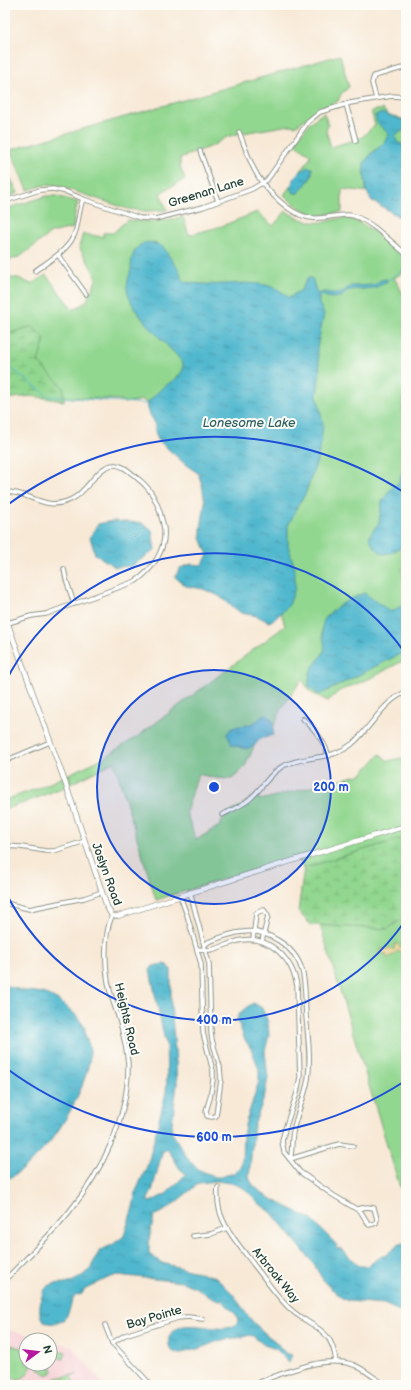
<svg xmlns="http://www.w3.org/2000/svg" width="411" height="1390" font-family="'Balsamiq Sans',sans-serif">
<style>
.built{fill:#f7cfd4}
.green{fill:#92d790;stroke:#588a62}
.wetland{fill:url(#wetland-marsh);stroke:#588a62}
.sand{fill:url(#sand-dots);stroke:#868c69}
.park{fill:url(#park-dots);stroke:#588a62}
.water{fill:url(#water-ripples);stroke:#387a81;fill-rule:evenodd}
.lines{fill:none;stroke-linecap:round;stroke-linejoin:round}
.stream{stroke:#50b7ce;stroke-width:1}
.minor-casing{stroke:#8c9386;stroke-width:5.5}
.tertiary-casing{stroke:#8c9386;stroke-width:6}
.minor{stroke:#fff;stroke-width:3.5}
.tertiary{stroke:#fff;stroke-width:4.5}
.ring{fill:none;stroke:#1d4ed8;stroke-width:2}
.labels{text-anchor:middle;stroke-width:4;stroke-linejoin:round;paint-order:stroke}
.street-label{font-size:12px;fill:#1f3d34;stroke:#fdfcf7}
.water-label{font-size:13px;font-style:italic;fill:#2e6262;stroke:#fdfcf7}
.centre{fill:#1d4ed8;stroke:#fdfcf7;stroke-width:2}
.ring-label{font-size:12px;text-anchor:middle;font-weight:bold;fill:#1d4ed8;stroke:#fdfcf7;stroke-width:4;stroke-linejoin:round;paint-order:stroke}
</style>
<defs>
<pattern id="wetland-marsh" width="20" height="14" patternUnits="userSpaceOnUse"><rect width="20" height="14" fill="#92d790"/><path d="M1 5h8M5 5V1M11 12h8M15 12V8" fill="none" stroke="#7db97d"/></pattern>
<pattern id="sand-dots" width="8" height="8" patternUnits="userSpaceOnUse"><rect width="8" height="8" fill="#eeda9e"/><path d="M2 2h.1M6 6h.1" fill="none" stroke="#ccbc89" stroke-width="1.8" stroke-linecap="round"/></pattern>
<pattern id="park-dots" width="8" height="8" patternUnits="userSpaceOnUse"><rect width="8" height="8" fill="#92d790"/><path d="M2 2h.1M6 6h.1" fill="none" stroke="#7db97d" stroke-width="1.8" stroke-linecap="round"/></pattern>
<pattern id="water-ripples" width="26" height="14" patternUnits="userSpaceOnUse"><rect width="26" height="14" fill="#50b7ce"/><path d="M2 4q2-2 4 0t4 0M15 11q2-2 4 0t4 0" fill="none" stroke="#4296a8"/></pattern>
</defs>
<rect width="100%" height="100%" fill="#fdfcf7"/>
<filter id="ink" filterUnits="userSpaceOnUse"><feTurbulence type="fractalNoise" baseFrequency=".025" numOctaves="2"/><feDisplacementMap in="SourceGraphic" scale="8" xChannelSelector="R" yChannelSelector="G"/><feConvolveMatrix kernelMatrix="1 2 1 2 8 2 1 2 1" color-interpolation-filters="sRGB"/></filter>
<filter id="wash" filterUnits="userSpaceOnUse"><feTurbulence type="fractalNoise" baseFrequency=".012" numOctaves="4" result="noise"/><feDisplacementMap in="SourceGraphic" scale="16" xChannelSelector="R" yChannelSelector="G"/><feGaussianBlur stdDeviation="0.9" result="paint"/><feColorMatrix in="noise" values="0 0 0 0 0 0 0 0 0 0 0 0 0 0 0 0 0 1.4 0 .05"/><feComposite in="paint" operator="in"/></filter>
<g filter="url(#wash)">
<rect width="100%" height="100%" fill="#f8e9d7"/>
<polygon class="built" points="5,1329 48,1340 26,1340 26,1364 50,1364 50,1341 71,1346 104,1385 5,1385"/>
<g class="green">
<polygon points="340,55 349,87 341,94 338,101 323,107 295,126 290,125 237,134 227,137 212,146 180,158 180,166 185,179 160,193 167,210 146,211 128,209 59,186 44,185 28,190 10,150"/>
<path d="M383,109L388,115L406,120V220L370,192L342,189V212C334,213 327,215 319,215C307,215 293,203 284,195L310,158V154L295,144C303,131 310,120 324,113L328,125L326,131L331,147L361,138L375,125L371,111Z"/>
<polygon points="5,167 18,193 5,198"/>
<polygon points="47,196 56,196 78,202 75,212 73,228 51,233 21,256 5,262 5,209"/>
<path d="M286,211C299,220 313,225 329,221C336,219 344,217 351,219C367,223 392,247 406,258V271L394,278L406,299V396L403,398V420L406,425V568L401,569L406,581V659L371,678L339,691L328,701L310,692L302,679L282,708L270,735L265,738L259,736L244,768L232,779L216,778L198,774L186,812L196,840L221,825V821C225,818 227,814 231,812C241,805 247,807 256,796L261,800L362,774L380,754L388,761L406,757V1207L299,856L156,900L114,762L72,783L69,774L105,757L141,734L285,626L278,601L187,425L162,402H146L142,400L124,403L121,400L62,397L5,377V278H18L31,284L46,275L73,310L86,302L97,278L92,269L79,247L83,234L103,237V233H113L127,220L153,222L183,217L189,235L222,226L257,212L273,226Z"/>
<polygon points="5,1343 26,1350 26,1364 32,1365 28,1374 21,1379 15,1379 5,1376"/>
<polygon points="77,1374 70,1376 76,1385 55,1385 55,1380 56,1378"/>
</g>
<g class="wetland">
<polygon points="32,326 45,339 38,362 63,387 64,401 31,396 5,399 5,335"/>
<polygon points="406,837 406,916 388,929 311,925 298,912 304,868"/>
</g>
<polygon class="sand" points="406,940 406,948 402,952 398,951 393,955 387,958 386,954 380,953 381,949 387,949 390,947 393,950 394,950 395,945 397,943 398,944 399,946 401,948 403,946 402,943"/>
<g class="park">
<polygon points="69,774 72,783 67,785 67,786 24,803 5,809 5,800 39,788"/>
<polygon points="50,1348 66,1352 64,1359 55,1357 55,1359 52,1361 51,1367 52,1368 53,1371 52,1373 46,1375 44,1372 40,1370 37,1364 50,1364"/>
</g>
<g class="water">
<polygon points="382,113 406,121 406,129 395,135 397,142 406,146 406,221 371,200 366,190 364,171 364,163 372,153 384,143 389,134 377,123 375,115"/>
<path d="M309,167L312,168C313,181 305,183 299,193H294L291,188C292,178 300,170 309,167Z"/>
<path d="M147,242L157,244L164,248L173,262L179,269L182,280C215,293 263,270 289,298L301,290L308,278H312L317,294L324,292L339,294L351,286L374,285L381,280L386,279L387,282L383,283L375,288L349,290L341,297L331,298L321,295L319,298V304L322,309L324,314L317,348L320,370L317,395L323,423L321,444L317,461L305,495L299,503L288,526V545L295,569V588L289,605L276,618L269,622L257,616L241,613L219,596L203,589L186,586L175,577L180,568L191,564L202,565L208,555L201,538V529L205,502L202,485L198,473L186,465L158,440L155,431V423L149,413L147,403L161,389L178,377L183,370V363C167,342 128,313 127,287C127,280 130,275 131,269C131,256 134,246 147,242Z"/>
<polygon points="401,474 403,474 406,478 406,545 390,553 383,554 375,548 369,538 371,533 379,523 382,502 389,491 399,482"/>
<polygon points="112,521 142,523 152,530 155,550 132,566 115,567 95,554 90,537 98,524"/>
<path d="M364,593L391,612L406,603V651L319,695L309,687C309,682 309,676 310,672C313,664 321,659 324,651C326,643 322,637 322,630C320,613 351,598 364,593Z"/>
<path d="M266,714C274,719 274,726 273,735L260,739L254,746L246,749L232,745L227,734C233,723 243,728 253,723C259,721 260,716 266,714Z"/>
<path d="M163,964L168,965L171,970V1005L176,1062L177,1085L171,1131L190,1162L200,1170L215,1177H220L234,1173L240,1168L242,1162L243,1136L245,1125L259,1081V1070L256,1061L251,1049L244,1038L237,1018C240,1011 248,1006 254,1003L262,1008L268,1022L269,1035L265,1051L268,1078L264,1098L254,1125L249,1178L253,1185L263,1194L281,1204L311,1219L337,1245L336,1248L337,1249L340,1248L359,1266H368L380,1257L386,1255L398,1245L406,1242V1314L384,1304L348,1301L342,1298L325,1283L311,1260L271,1212L257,1202L249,1192L242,1187L231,1183L216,1181L199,1183L169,1208L154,1216L149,1240V1254L162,1263L216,1277L234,1295L245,1312L253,1322L268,1336L275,1341L285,1353L292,1355L289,1362L276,1349L264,1345L253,1336L249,1335C244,1338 232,1338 226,1339C214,1341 204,1348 194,1350C189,1351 180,1354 176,1353C166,1350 167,1335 174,1330C191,1317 226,1338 238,1322L237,1316L223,1301L210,1297L197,1288L182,1282L117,1275L106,1279L84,1290L82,1294L75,1296C70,1303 70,1315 63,1320C57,1325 45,1325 41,1317C38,1310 41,1293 46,1288C53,1281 65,1285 73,1281C81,1278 86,1272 93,1267L92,1265L100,1250L112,1245L124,1236L133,1207L136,1191L148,1164L166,1092L167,1077L166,1046L150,970L153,966ZM165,1149L169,1151L180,1169L186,1174L166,1194L150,1202L148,1201V1199L152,1191L162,1153Z"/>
<path d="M8,986C14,987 20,991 26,991C35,992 43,992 52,997C64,1004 76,1013 83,1025C85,1028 85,1030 85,1034C86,1040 90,1044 90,1051C90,1063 86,1075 82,1086C66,1125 41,1160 5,1181V987Z"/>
</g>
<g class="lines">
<g class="stream">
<path d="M387,280C395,278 399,271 406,268"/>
<polyline points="5,364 48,396 147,404"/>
</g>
</g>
</g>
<g filter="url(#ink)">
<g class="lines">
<g class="minor-casing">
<g id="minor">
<polyline points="405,38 406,38"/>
<polyline points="376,98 372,83 374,76 406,67"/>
<polyline points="346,104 356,141"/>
<path d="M239,132C244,144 248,157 254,169C263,188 290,216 312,218C326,220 341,212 354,216C372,222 391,242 406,254"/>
<polyline points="200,151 218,201"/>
<polyline points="5,201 40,190 53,189 67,192 83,199 140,218 155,219 203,207 252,189 267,180 308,122 320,112 350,103 392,96 406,97"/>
<polyline points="58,255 86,294"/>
<path d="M35,271C50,260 71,249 76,230C79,219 79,209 83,199"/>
<path d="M5,492C31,491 44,513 72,499C88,492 98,463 116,465C125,466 131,473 137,478C149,487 155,497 160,512C161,518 164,524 164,530C166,550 152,570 136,581L46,614L31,616L8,623"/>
<polyline points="64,569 66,579 74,604"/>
<path d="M303,719C316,730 323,740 329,756"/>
<polyline points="5,761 50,742"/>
<path d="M222,815C233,809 245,805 253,796C264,786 269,774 283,766C306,754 329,762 352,744C371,728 382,702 406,692"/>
<polyline points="5,846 21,847 46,851 54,851 85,841"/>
<polyline points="5,860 9,847"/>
<polyline points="5,878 5,879"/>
<polyline points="180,896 187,915 201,964 203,1033 213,1071 213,1080 210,1098 206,1111 207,1116 212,1117 216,1116 221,1080 220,1067 212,1040 211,1032 209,964 190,892"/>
<polyline points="5,903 29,909 84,898 102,892"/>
<polyline points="253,939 256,914 258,912 264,910 268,916 262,941"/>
<path d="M204,946L208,942C219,938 231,933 243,932C267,929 295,946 302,970C306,984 305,1001 306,1016C308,1036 311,1059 308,1079C305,1098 296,1114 293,1132C291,1141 293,1150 290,1159"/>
<path d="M197,949C201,949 206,950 210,950C221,948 231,942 242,940C271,936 293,960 297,986L300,1077L297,1093L285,1129L282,1141L284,1152L300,1172L333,1195L361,1212L369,1225L376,1223L377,1219L374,1208L367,1207L357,1209"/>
<polyline points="290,1159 339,1144 353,1146"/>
<path d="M218,1187C217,1198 218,1209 223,1220C230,1236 243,1250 254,1265C265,1279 276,1295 289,1308C311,1329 332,1325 336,1362"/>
<polyline points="193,1236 211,1234 227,1228"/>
<path d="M5,1280C26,1258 50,1236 69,1212C102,1172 129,1117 128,1064C127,1051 124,1038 121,1026C118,1014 113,1003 110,991C105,971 103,935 112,916"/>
<polyline points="105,1325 112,1343 151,1385"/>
<polyline points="112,1343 125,1335 178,1318 188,1317 203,1319"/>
<path d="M252,1385C281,1374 324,1354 354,1365C366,1370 375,1379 386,1385"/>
</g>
</g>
<g class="tertiary-casing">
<polyline id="tertiary" points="5,616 65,782 107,907 112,916 118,916 275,866 406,826"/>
</g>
<use href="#minor" class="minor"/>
<use href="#tertiary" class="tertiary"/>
</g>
</g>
<circle cx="214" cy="787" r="117" fill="#1d4ed8" fill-opacity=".12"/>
<g class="ring">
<circle cx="214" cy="787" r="117"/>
<path d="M405 921A233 233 0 0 1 5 891M5 683A233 233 0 0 1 405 653"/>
<path d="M405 1081A350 350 0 0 1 6 1068M6 506A350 350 0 0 1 405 493"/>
</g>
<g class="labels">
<g class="street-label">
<text transform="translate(206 192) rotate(-17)" y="4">Greenan Lane</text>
<text transform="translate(107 874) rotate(70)" y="4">Joslyn Road</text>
<text transform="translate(127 1019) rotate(77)" y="4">Heights Road</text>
<text transform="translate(276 1275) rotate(51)" y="4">Arbroak Way</text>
<text transform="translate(154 1317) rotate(-16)" y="4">Bay Pointe</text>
</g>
<g class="water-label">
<text x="249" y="427">Lonesome Lake</text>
</g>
</g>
<circle cx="214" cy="787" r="6" class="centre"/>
<g class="ring-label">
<text x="331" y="791">200 m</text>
<text x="214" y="1024">400 m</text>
<text x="214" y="1141">600 m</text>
</g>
<rect width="411" height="1390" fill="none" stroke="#fdfcf7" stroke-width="20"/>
<g transform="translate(38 1352) rotate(75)"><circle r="19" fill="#fdfcf7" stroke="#a4b0a9"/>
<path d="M0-3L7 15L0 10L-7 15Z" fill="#b5179e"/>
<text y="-6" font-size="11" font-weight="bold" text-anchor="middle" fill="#1f3d34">N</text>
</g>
</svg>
